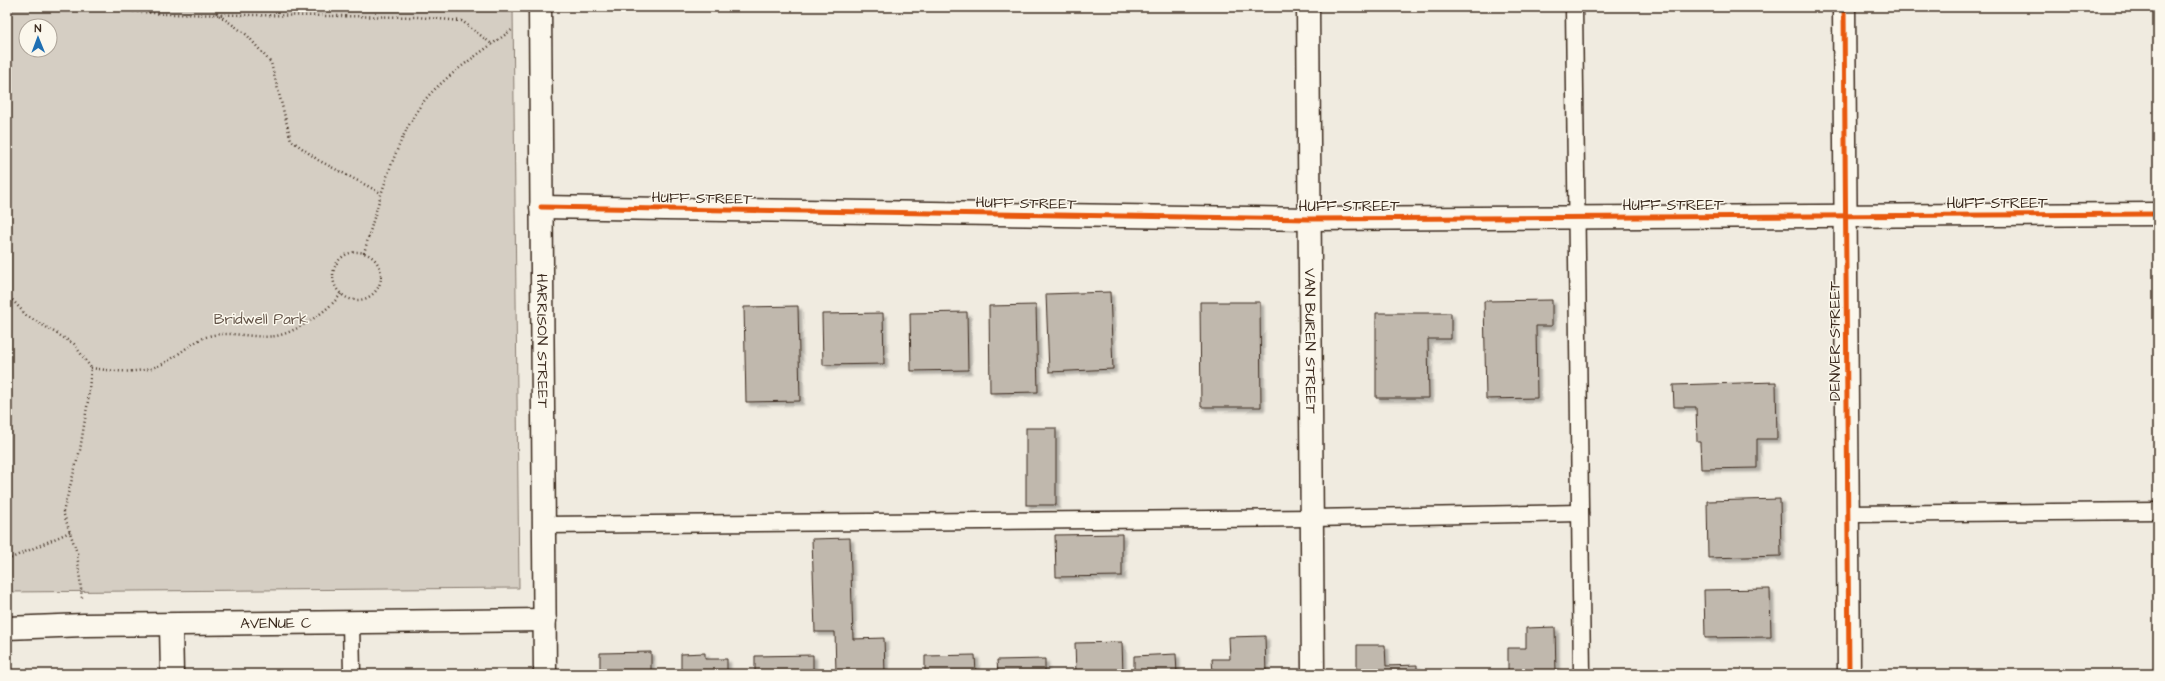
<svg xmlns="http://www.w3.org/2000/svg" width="2165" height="681" font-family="'Architects Daughter',sans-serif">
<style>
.green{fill:#d5cec3;stroke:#887c70;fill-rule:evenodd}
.building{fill:#c0b8ad;stroke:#3b2a1e;filter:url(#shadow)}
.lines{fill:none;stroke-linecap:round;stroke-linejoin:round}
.service-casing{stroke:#3b2a1e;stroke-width:19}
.minor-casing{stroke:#3b2a1e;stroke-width:25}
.tertiary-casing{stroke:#3b2a1e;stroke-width:25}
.path{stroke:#3b2a1e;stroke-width:2.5;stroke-dasharray:1 3;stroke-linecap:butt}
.service{stroke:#fbf7ec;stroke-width:16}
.minor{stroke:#fbf7ec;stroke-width:22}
.tertiary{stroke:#fbf7ec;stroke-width:22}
.cycleway-casing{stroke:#fbf7ec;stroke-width:8}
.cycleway{stroke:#e8590c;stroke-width:5}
.labels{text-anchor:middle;stroke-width:3;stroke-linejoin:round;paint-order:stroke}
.street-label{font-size:15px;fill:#3b2a1e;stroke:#fbf7ec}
.park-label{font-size:15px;fill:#625347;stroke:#fbf7ec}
</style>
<defs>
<filter id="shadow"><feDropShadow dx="3.5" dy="3.5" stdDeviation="1" flood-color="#0004"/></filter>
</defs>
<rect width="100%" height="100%" fill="#f0ebe0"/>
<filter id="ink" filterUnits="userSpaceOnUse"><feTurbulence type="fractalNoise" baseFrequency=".025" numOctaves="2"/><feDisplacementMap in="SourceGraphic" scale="8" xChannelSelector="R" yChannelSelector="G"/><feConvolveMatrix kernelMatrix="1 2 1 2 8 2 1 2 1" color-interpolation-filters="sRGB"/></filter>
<g filter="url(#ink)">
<path class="green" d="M7,7H513L519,588L7,592ZM26,26H50V50H26Z"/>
<g class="building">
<polygon points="1110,292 1113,369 1049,372 1046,294"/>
<polygon points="1552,300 1552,326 1536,326 1537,398 1486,399 1484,301"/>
<polygon points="1200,302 1260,302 1261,407 1201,407"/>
<polygon points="1036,305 1038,392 990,393 989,306"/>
<polygon points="798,306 800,401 746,402 744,307"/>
<polygon points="967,312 968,370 911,371 910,313"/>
<polygon points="883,313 884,364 823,365 822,314"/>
<polygon points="1376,313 1451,313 1451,339 1428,339 1429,398 1376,398"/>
<polygon points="1776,382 1777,439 1757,439 1757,468 1701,469 1700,442 1697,442 1696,407 1674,407 1673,385"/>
<rect x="1026" y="428" width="30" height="77"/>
<polygon points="1780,499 1781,556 1708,558 1707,501"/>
<polygon points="1122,534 1122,576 1056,577 1055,535"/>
<polygon points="850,538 853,639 884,638 885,674 836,674 835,632 815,632 812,539"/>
<polygon points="1770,589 1771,637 1705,638 1704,590"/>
<polygon points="1555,627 1556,674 1508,674 1508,648 1526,648 1526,628"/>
<polygon points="1265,636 1266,674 1213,674 1212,659 1230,659 1229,637"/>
<polygon points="1122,642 1123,674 1076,674 1075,643"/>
<polygon points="1357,645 1385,645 1386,666 1417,665 1417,674 1357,674"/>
<polygon points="651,652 651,674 600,674 600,653"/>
<polygon points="705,653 705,659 727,659 727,674 681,674 681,654"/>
<polygon points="1176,654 1177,674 1134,674 1134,656"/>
<polygon points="813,655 813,674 755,674 755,656"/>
<polygon points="975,655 976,674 925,674 925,656"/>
<polygon points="1045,659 1045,674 998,674 997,660"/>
</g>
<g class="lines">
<g class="service-casing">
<g id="service">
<polyline points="1574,7 1582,674"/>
<polyline points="1848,514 2158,511"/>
<polyline points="544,525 1312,518 1580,513"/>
<polyline points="351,622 352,674"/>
</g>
</g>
<g class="minor-casing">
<g id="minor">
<path id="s1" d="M1308,7L1313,674"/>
<polyline points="1844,7 1849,674"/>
<polyline points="541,207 1309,219 2158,214"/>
<polyline points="171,625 172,674"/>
<path id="s2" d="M7,628L84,625L545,620"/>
</g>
</g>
<g class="tertiary-casing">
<g id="tertiary">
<path id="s3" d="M540,7L545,674"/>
</g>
</g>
<g class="path">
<polyline points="88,7 94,9 100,7"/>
<polyline points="127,7 131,11 164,14 417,17 462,21 493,45"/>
<polyline points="216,13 247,35 271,63 291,140 318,160 381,193"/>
<circle cx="357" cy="276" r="24"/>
<path d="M364,253C377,207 398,126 432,92C456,68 486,49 513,29"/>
<polyline points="7,294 26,315 74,344 91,368 88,401 80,450 63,512 77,553 82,598"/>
<path d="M91,368C114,371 137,375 160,365C177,358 191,341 209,336C231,330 254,339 276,336C297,332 328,311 341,294"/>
<polyline points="7,560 70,532"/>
</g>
<use href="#service" class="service"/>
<use href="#minor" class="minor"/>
<use href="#tertiary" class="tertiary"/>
<g class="cycleway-casing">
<g id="cycleway">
<polyline points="1844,7 1849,674"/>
<polyline points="541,207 1309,219 2158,214"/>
</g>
</g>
<use href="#cycleway" class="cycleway"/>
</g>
</g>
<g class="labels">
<g class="street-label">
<text transform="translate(702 198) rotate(1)" y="5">HUFF STREET</text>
<text transform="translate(1026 203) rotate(1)" y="5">HUFF STREET</text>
<text x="1997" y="208">HUFF STREET</text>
<text x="1673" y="210">HUFF STREET</text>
<text x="1349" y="211">HUFF STREET</text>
<text dy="5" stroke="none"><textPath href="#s3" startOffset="334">HARRISON STREET</textPath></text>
<text dy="5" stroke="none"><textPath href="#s1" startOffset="334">VAN BUREN STREET</textPath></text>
<text transform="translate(1835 341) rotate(-90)" y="5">DENVER STREET</text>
<text dy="5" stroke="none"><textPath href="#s2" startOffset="269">AVENUE C</textPath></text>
</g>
<g class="park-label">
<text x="261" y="324">Bridwell Park</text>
</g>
</g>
<rect width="2165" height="681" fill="none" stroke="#fbf7ec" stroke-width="24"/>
<rect x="12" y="12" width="2141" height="657" fill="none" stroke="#3b2a1e" stroke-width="1.5" filter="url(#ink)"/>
<g transform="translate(38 38) rotate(359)"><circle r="19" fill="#fbf7ec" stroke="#aea59a"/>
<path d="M0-3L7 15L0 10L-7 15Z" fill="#1f6fb2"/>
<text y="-6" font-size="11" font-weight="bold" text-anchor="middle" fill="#3b2a1e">N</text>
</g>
</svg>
